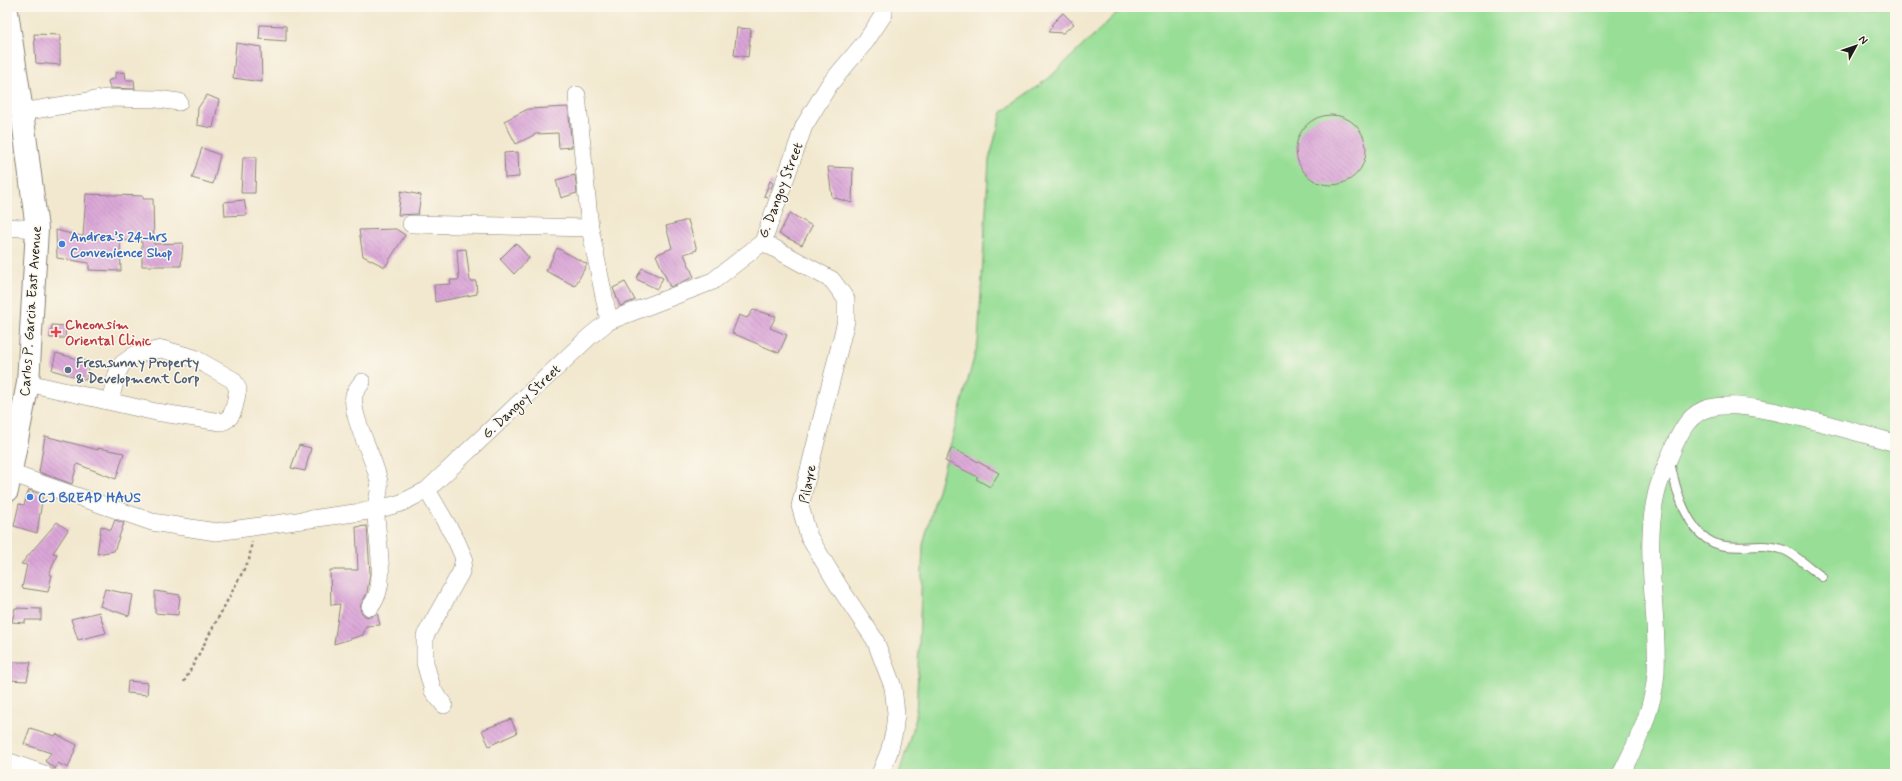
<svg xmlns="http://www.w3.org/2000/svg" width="1902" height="781" font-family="Mynerve,sans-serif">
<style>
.green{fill:#98de96;stroke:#5a7d59}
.building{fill:url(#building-back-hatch)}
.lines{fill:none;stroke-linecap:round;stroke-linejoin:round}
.lane-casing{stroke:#878276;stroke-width:10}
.street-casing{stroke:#878276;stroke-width:18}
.secondary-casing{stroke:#878276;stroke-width:24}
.path{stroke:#878276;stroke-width:2.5;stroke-dasharray:3 3;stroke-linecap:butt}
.lane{stroke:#fff;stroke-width:8}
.street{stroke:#fff;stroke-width:17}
.secondary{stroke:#fff;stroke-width:22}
.shop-dot{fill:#3f7fe0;stroke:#fbf7ec;stroke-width:1.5}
.health-dot{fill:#e0444e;stroke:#fbf7ec;stroke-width:1.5}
.service-dot{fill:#5c6f8a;stroke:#fbf7ec;stroke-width:1.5}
.labels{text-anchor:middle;stroke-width:3;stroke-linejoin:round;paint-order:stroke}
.street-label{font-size:14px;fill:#1c1c1c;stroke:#fbf7ec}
.shop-label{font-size:14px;font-weight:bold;fill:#366cbe;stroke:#fbf7ec;text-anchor:start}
.health-label{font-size:14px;font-weight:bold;fill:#be3a42;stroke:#fbf7ec;text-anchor:start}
.service-label{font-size:14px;font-weight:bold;fill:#4e5e75;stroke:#fbf7ec;text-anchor:start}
</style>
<defs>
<pattern id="building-back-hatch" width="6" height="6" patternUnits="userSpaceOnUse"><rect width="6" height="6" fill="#daa5d7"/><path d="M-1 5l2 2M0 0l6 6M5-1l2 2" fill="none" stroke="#ba8db8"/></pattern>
</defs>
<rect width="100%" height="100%" fill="#fbf7ec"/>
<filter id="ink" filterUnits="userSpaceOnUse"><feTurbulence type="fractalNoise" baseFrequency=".025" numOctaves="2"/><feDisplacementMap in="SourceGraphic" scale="8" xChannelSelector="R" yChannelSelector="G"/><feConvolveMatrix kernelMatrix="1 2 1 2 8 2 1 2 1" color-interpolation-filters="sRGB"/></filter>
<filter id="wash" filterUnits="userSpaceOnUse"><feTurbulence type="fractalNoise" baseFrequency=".012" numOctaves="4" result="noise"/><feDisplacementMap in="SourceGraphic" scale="16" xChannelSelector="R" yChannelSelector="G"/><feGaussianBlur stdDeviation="0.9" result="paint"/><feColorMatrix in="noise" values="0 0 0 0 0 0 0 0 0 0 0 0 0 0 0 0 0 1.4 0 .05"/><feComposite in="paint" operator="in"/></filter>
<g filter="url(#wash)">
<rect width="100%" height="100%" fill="#f2e8cf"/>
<polygon class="green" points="1123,7 1895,7 1895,774 899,774 916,718 923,545 978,343 989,160 1002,112 1049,78"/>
<g id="blocks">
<g class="building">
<polygon points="1063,13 1074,24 1063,33 1048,32 1053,26 1051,25"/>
<polygon points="260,25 286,26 286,41 259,39"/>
<polygon points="737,28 751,29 748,57 734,55"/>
<polygon points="34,34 60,35 60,65 36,63"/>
<polygon points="236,43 261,47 262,82 233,78"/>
<polygon points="125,72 126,80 134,80 135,89 110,88 108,81 115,78 115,73"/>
<polygon points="207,95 219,100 213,128 197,125 198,108"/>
<polygon points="568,107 572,147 559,148 558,133 536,134 516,144 504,121 528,109"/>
<circle cx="1331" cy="150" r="35"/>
<polygon points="202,148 220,155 213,184 192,178"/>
<polygon points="518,152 519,177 505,178 504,153"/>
<polygon points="243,157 256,157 255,193 241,193"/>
<polygon points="828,167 853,168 852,203 832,197"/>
<polygon points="575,175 577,193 561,198 556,180"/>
<polygon points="770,181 773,183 768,197 764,196"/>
<polygon points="401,191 421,195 418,214 398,215"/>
<polygon points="86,194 143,196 143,199 153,199 154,244 183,243 181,266 142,266 142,242 120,240 121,271 89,270 89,263 57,258 56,230 83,237"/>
<polygon points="244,200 247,215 225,216 224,202"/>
<polygon points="790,213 812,226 802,245 779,234"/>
<polygon points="688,220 697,250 684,254 694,277 670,287 656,255 672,248 666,226"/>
<polygon points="396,229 405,235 385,267 363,256 359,230"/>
<polygon points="516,243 529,258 514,274 500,259"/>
<polygon points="557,248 587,264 575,286 546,271"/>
<polygon points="466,249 470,281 476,281 477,294 435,302 434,285 451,284 450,280 459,280 457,250"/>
<polygon points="642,268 663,278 657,289 636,279"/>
<polygon points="625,282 635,300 620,306 613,288"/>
<polygon points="753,310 776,316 770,328 787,335 779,353 732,333 739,315 747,318"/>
<polygon points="52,325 66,326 65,338 50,338"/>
<polygon points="56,353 89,362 86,380 52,370"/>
<polygon points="45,436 98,450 98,448 124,453 116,479 77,464 72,484 39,472"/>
<polygon points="299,445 311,448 305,471 291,468"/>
<polygon points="952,448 999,473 990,487 976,479 978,477 945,461"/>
<polygon points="29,490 43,495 37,533 14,526 19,504 24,505"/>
<polygon points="115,520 124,523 114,551 97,554 101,526 111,530"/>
<polygon points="57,522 68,530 53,553 57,554 49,575 52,575 48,592 22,588 27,565 21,564"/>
<polygon points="367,526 370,573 367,593 360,607 361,612 365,616 370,617 377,613 380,625 366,626 363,635 334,644 340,604 331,605 330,570 358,570 356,527"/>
<polygon points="105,589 133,595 129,616 100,606"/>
<polygon points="155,591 180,595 178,615 155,613"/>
<polygon points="15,608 41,609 41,620 25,620 25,623 12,622"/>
<polygon points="99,612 106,633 78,640 71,619"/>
<polygon points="7,662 31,662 27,681 7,680"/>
<polygon points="128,681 148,683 147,695 127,693"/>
<polygon points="511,719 517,733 489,746 482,730"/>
<polygon points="30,728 55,736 56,734 77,745 68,768 58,763 55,769 45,761 51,753 24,744"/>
</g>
</g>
</g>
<g filter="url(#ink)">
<use href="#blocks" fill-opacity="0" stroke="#878276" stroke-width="1"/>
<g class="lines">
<g class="lane-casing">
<path id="lane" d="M1670,462C1676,492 1690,543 1726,546C1746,549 1765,542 1784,550C1796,555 1811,569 1822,577"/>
</g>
<g class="street-casing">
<g id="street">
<polyline points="577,95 590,228 609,321"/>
<polyline points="22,112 107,98 157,99 179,102"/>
<polyline points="411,224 590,228"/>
<polyline points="7,227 37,229"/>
<polyline points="763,242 832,280 846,299 846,321 800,506 809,537 838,585 875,640 893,687 896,713 894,732 889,752 880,774"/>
<path d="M362,382C360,385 355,391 354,395C350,417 375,458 379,482C381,490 376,501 376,509C375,536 390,585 370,607"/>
<path d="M28,383L156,412L221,422C235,420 235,401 238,389L233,380L194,358L162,349L136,354L122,364L117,374L110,401"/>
<polyline points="10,473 152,522 216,532 376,510 401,503 427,490 590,336 609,321 713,281 763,242 804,126 829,85 866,41 884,14 884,7"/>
<polyline points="427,490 456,540 464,558 461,572 425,636 425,663 433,691 444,705"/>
<polyline points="7,761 44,774"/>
<path d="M1621,774C1637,743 1654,708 1656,672C1659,612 1642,550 1657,491C1661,476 1668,461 1674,446C1682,429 1690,413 1709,408C1728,403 1748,407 1766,410C1810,418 1852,431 1895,443"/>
</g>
</g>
<g class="secondary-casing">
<polyline id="secondary" points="7,12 22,112 37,229 28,383 7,491"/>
</g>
<polyline class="path" points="184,682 249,560 252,541"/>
<use href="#lane" class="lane"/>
<use href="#street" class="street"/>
<use href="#secondary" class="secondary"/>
</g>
</g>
<g class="shop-dot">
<circle cx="62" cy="244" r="4"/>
<circle cx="30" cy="497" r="4"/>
</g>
<path class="health-dot" d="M54 326h4v4h4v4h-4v4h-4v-4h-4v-4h4z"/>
<circle class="service-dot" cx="68" cy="370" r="4"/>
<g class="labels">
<g class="street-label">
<text transform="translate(780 190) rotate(-69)" y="5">G. Dangoy Street</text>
<text transform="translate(30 311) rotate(-86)" y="5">Carlos P. Garcia East Avenue</text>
<text transform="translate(521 401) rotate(-43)" y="5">G. Dangoy Street</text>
<text transform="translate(807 484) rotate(-79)" y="5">Pilayre</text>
</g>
<g class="shop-label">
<text x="70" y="241">Andrea’s 24-hrs<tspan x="70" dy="16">Convenience Shop</tspan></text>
<text x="38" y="502">CJ BREAD HAUS</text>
</g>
<g class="health-label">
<text x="65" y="329">Cheonsim<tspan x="65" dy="16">Oriental Clinic</tspan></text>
</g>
<g class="service-label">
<text x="76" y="367">Freshsunny Property<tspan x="76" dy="16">&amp; Development Corp</tspan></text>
</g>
</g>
<rect width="1902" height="781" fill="none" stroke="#fbf7ec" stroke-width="24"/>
<g transform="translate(1856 46) rotate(50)" stroke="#fbf7ec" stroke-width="3" paint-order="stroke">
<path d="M0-3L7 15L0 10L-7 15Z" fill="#1c1c1c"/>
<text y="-6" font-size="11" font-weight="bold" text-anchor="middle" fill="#1c1c1c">N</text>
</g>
</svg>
